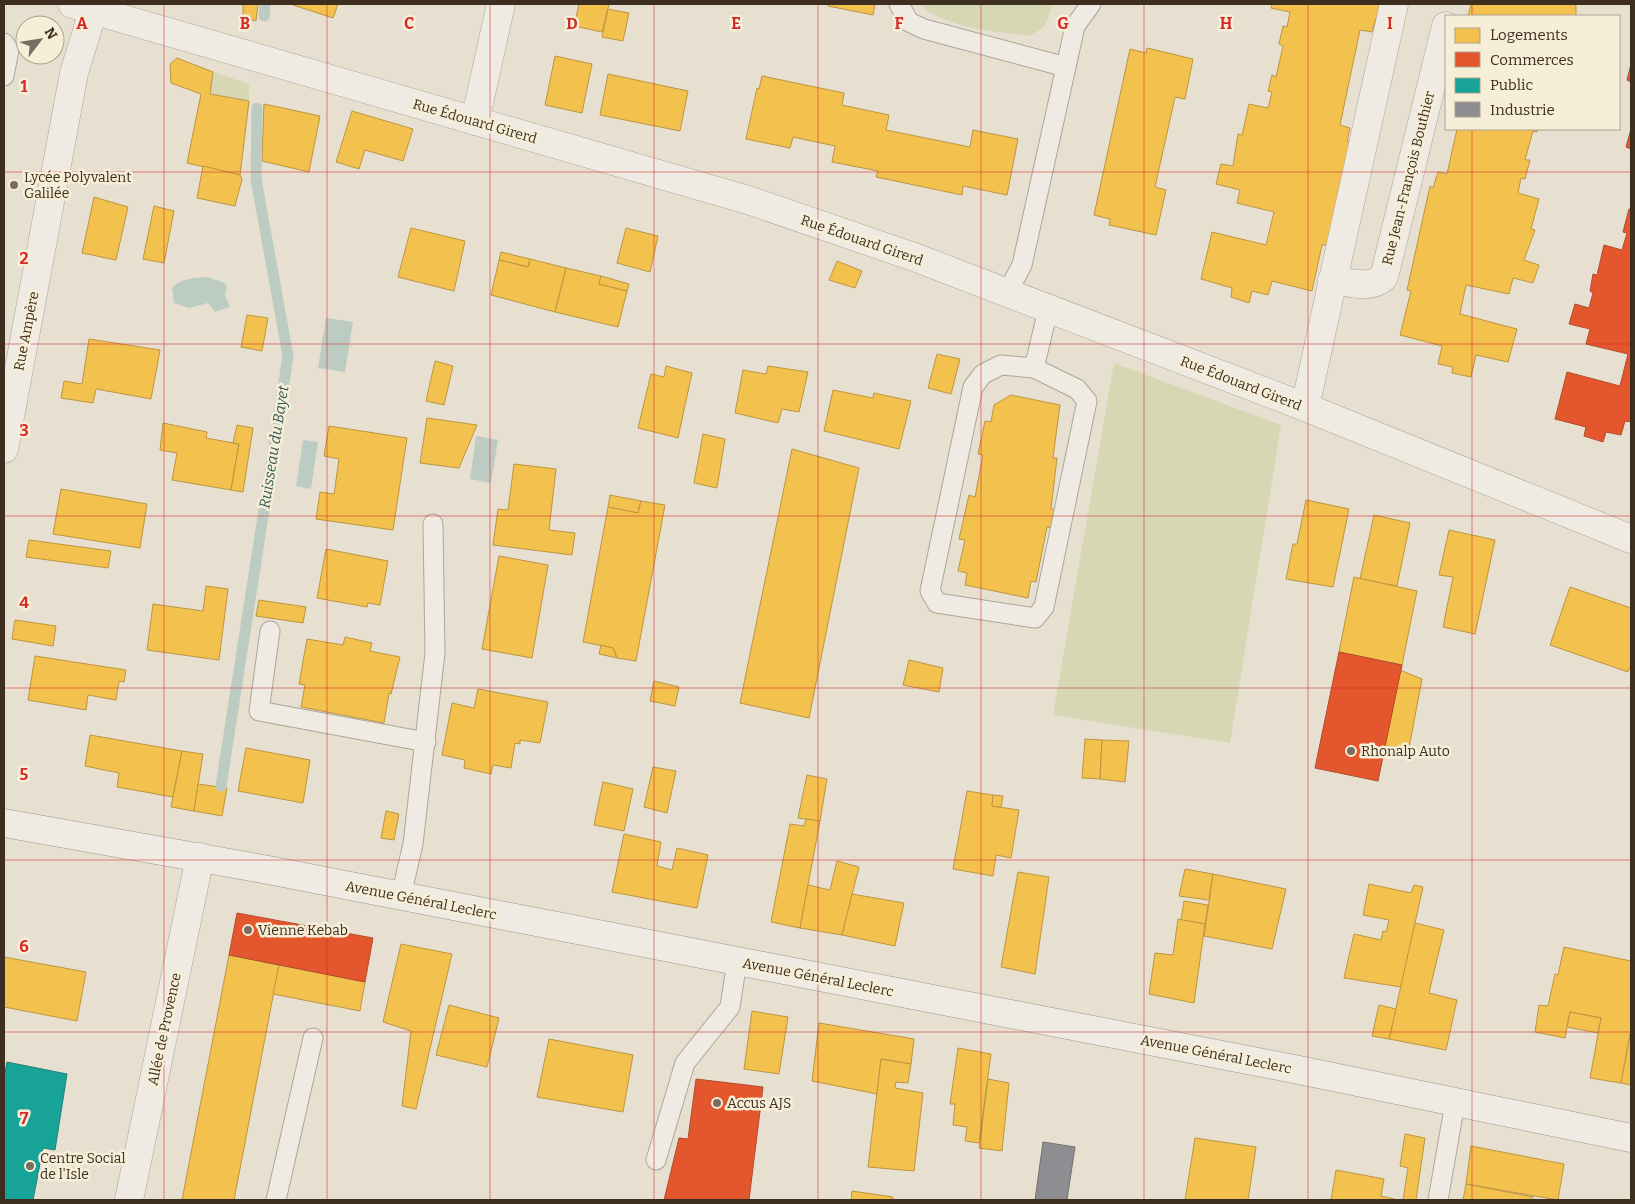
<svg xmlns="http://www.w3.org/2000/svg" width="1635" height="1204" font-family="Bitter,serif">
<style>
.green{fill:#d6d7b3}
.water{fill:#bcccc2}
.homes{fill:#f2c14e;stroke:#bc9540}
.shops{fill:#e4572e;stroke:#b24b2a}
.public{fill:#17a398;stroke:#228074}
.industry{fill:#8d8d92;stroke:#757070}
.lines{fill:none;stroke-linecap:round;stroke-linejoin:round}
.stream{stroke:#bcccc2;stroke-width:11}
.lane-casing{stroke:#ada599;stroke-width:21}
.street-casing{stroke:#ada599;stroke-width:29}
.secondary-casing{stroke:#9c958a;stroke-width:29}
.lane{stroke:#efebe3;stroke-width:19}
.street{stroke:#efebe3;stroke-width:28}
.secondary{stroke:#efebe3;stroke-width:28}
.grid{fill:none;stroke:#d62828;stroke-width:1;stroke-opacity:0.55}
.poi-dot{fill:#786c5e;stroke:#f7eed8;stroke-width:2}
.labels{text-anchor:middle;stroke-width:5;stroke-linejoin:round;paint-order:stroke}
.street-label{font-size:14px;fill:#3d2e20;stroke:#f7eed8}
.poi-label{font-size:14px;fill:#3d2e20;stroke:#f7eed8;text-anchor:start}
.water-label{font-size:15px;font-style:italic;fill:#2f5d5a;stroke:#f7eed8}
.grid-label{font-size:16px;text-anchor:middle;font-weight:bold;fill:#d62828;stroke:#f7eed8;stroke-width:5;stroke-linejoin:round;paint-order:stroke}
</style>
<rect width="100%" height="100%" fill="#e7e0d1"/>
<g class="green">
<path d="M921,4H1052C1047,23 1047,29 1027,36C997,31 940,28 921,4Z"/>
<polygon points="213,72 249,84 249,101 210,94"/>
<polygon points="1114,363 1281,425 1230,743 1053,715"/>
</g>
<g class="water">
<path d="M207,277L225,283L227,286L225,295L230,307L215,312L208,303L189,308L174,303L172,288C181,278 194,278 207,277Z"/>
<polygon points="326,318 353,322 345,372 318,368"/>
<polygon points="476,436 498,440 491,483 470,479"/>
<polygon points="303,440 318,442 311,489 296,486"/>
</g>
<g class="homes">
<polygon points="243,4 258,4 256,21 243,17"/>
<polygon points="294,4 338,4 333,18 293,5"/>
<polygon points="579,4 609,4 602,32 574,26"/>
<polygon points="828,4 875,4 873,15 828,6"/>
<polygon points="1272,4 1383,4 1379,19 1376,18 1372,32 1360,30 1340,125 1350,128 1347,141 1351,142 1327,245 1322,245 1312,291 1272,281 1268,295 1252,291 1249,303 1231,297 1232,288 1201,279 1212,232 1266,245 1274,212 1237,203 1240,190 1216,184 1221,164 1233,166 1238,134 1242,135 1249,104 1268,108 1272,92 1268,91 1272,75 1276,77 1283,46 1279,44 1283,26 1287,27 1290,12 1271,8"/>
<polygon points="1471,4 1573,4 1576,5 1576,16 1468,16"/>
<polygon points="608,9 629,13 623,41 602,37"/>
<polygon points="1147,48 1193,59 1185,99 1175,97 1155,187 1166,190 1156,235 1109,225 1110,219 1094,215 1130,49 1146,53"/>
<polygon points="555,56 592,64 582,113 545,105"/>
<polygon points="177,58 213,72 210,94 249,101 240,175 187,163 201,94 171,83 170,64"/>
<polygon points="608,74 688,91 680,131 600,115"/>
<polygon points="762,76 844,93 842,105 889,115 886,130 970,147 973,130 1018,139 1007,195 963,186 962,195 876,177 878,171 832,162 835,146 793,137 790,148 746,139 757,88 759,89"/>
<polygon points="264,104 320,116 309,172 262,161"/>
<polygon points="352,111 413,129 403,161 365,150 359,169 336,162"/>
<polygon points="1457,129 1537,129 1537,132 1533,131 1525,160 1530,160 1525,179 1521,178 1518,193 1539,199 1531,229 1535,230 1524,260 1539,265 1533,283 1513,278 1509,294 1466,285 1460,314 1517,329 1508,362 1476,355 1471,377 1452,373 1453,367 1438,364 1442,346 1400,335 1411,291 1407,290 1430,186 1433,188 1438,172 1447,174"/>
<polygon points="203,166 240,175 242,179 235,206 197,198"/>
<polygon points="94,197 128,207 116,260 82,253"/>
<polygon points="154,206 174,211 164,263 143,259"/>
<polygon points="411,228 465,241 454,291 398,277"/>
<polygon points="626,228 658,236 650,272 617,263"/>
<polygon points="501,252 530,259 528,267 499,260"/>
<polygon points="530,259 566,268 555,312 491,295 499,260 528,267"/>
<polygon points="837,261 862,271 855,288 829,280"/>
<polygon points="566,268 601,276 599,284 627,291 618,327 555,312"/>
<polygon points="601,276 629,284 627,291 599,284"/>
<polygon points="247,315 268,318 262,351 241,347"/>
<polygon points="89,339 160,350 151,399 96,389 93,403 61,398 64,381 82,384"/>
<polygon points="937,354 960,359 951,394 928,388"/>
<polygon points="435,361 453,366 444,405 426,401"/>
<polygon points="666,366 692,373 678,438 638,428 651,374 664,377"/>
<polygon points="768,366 808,372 799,412 782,409 778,423 735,413 743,370 766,374"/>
<polygon points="833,390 873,398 874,393 911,401 899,449 824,431"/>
<polygon points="1011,395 1060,405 1053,458 1057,458 1051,509 1056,510 1052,528 1047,527 1036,582 1031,581 1028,598 965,585 967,573 958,571 965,540 959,539 969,495 975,497 983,455 978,454 985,421 991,422 994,405"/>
<polygon points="427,418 477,425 459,468 420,463"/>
<polygon points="163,423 207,432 206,438 239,444 231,490 172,480 177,453 160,450"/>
<polygon points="237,425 253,428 243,492 231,490 239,444 233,443"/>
<polygon points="329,426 407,438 393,530 316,519 320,492 334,494 339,459 324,456"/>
<polygon points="703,434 725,439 717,488 694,483"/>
<polygon points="792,449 859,468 809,718 740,703"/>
<polygon points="514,464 556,469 549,530 575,533 572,555 493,545 498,509 508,510"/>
<polygon points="61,489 147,504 140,548 53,534"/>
<polygon points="610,495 641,501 638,513 608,507"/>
<polygon points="1306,500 1349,509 1333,587 1286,579 1293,544 1297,544"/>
<polygon points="641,501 665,505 636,661 617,658 613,648 583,642 608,507 638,513"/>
<polygon points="1374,515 1410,523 1397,586 1360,579"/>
<polygon points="1449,530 1495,540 1475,634 1443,627 1453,577 1439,575"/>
<polygon points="29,540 111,551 108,568 26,557"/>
<polygon points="326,549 388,561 380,605 368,603 367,607 317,598"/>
<polygon points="499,556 548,565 532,658 482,649"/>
<polygon points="1354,577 1417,591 1402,665 1339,652"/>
<polygon points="206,586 228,589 219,660 147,650 153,604 203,611"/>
<polygon points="1570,587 1631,608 1631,664 1628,672 1550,645"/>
<polygon points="259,600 306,607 303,623 256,616"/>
<polygon points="15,620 56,626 53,646 12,639"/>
<polygon points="345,637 372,643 370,651 400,657 391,694 389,693 384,723 301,707 305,685 299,684 307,639 343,645"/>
<polygon points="601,645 613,648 617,658 599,654"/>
<polygon points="35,656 126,670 124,682 119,681 116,700 88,695 86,710 28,700"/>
<polygon points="909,660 943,668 939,692 903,685"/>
<polygon points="1400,670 1422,679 1409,748 1385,746"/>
<polygon points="654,681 679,687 675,706 650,701"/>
<polygon points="478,689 548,702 540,743 520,740 520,744 515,743 511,768 493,765 491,774 464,768 465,760 442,755 452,703 474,708"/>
<polygon points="90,735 182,751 173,797 117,787 119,773 85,766"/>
<polygon points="1085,739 1102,740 1100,779 1082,778"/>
<polygon points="1102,740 1129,741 1125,782 1100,779"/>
<polygon points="246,748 310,760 303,803 238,791"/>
<polygon points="182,751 203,754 194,811 171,807"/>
<polygon points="653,767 676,771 667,813 644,807"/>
<polygon points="807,775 827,779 820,821 798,818"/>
<polygon points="603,782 633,789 624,831 594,825"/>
<polygon points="198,784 227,788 222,816 194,811"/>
<polygon points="967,791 993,795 992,806 1019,810 1011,858 996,855 993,876 953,869"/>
<polygon points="993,795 1003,796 1001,807 992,806"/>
<polygon points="386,811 399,814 394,840 381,838"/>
<polygon points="806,819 820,821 800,928 771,922 790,824 804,826"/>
<polygon points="624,834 661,842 657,866 672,870 677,848 708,855 697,908 612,892"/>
<polygon points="837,861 859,867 842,935 800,928 808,885 830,890"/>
<polygon points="1185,869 1213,874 1209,900 1179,896"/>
<polygon points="1018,872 1049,877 1035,974 1001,967"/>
<polygon points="1213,874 1286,889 1272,949 1204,936"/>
<polygon points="1369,884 1411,893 1414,885 1423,887 1401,987 1344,978 1354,934 1381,940 1383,931 1386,932 1389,920 1363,915"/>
<polygon points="852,894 904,903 895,946 842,935"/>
<polygon points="1184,901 1208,905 1205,924 1181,920"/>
<polygon points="1178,919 1205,924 1194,1003 1149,994 1155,953 1173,955"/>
<polygon points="1415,923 1444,930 1429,993 1457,1000 1446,1050 1389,1039"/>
<polygon points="401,944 452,954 416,1109 402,1106 411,1031 383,1022"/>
<polygon points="1564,947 1631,961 1631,1030 1621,1083 1590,1078 1601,1018 1570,1012 1565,1038 1535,1032 1539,1005 1548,1006 1555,974 1558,975"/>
<polygon points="229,955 279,965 234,1200 182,1200"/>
<polygon points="4,957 86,972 77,1021 4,1007"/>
<polygon points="279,965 365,982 360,1011 273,994"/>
<polygon points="449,1005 499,1018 487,1067 436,1055"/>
<polygon points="1379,1005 1396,1009 1389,1039 1372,1036"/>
<polygon points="752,1011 788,1017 779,1074 744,1069"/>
<polygon points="1570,1012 1601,1018 1598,1033 1567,1027"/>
<polygon points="819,1023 914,1039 911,1064 881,1059 877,1094 812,1081"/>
<polygon points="1631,1030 1631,1085 1621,1083"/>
<polygon points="549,1039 633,1055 623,1112 537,1097"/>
<polygon points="958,1048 991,1054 979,1143 965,1141 967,1127 953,1125 955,1104 950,1104"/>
<polygon points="881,1059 911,1064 908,1083 896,1082 895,1088 923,1093 914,1171 868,1167"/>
<polygon points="988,1079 1009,1083 1002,1151 979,1148"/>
<polygon points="1405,1134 1425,1138 1416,1200 1403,1200 1408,1168 1400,1166"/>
<polygon points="1195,1138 1256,1147 1248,1200 1185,1200"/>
<polygon points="1471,1146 1564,1164 1558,1200 1466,1184"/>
<polygon points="1336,1170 1384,1179 1381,1196 1398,1200 1331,1200"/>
<polygon points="1466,1184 1533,1197 1533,1200 1463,1200"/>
<polygon points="852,1191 893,1197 893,1200 851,1200"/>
</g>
<g class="shops">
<polygon points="1631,64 1631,82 1627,80"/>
<polygon points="1631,129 1631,149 1626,147"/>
<polygon points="1629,209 1631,209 1631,422 1625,421 1621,435 1606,432 1603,442 1584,436 1586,427 1555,419 1567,372 1620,386 1628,354 1586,344 1590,329 1569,324 1575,304 1589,308 1593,293 1590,291 1593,274 1597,275 1604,245 1622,250 1627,233 1623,232"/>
<polygon points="1339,652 1402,665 1378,781 1315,768"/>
<polygon points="237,913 373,938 365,982 229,955"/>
<polygon points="696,1079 763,1087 749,1200 664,1200 679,1138 688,1139"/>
</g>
<polygon class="public" points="7,1062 67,1074 55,1150 43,1148 33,1200 4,1200 4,1078"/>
<polygon class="industry" points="1043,1142 1075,1147 1067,1200 1035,1200"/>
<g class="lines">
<g class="stream">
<polyline points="264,16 265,4"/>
<polyline points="221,786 288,356 256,179 257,108"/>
</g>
<g class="lane-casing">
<g id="lane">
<polyline points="899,4 909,22 924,29 1066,67 1022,265 1006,295"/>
<polyline points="4,43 9,50 4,76"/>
<polyline points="1066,67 1075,26 1091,4"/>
<polygon points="1001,365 1034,368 1077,389 1087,401 1044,607 1035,618 937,603 930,591 973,387 983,374"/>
<polyline points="1034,368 1048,310"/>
<polyline points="270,631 259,711 426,742"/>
<polyline points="401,896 413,844 435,653 433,524"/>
<polyline points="656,1160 685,1063 730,1007 737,961"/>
<polyline points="276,1200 313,1038"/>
<polyline points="1438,1200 1455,1103"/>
</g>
</g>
<g class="street-casing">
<g id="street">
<polyline points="72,4 748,200 914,257 1305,407 1631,539"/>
<polyline points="475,121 501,4"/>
<path d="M1332,280C1350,282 1370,290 1384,277L1446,26"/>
<polyline points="1305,407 1394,4"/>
<polyline points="4,449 74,73 94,8 94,4"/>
<polyline points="129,1200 200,857"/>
</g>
</g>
<g class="secondary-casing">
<polyline id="secondary" points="4,823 263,869 1294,1069 1631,1138"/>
</g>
<use href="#lane" class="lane"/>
<use href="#street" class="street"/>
<use href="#secondary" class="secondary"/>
</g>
<path class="grid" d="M164,4V1200M327,4V1200M490,4V1200M654,4V1200M818,4V1200M981,4V1200M1144,4V1200M1308,4V1200M1472,4V16M1472,129V1200M4,172H1631M4,344H1631M4,516H1631M4,688H1631M4,860H1631M4,1032H1631"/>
<g class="poi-dot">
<circle cx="14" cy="185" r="5"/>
<circle cx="1351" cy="751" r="5"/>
<circle cx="248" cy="930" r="5"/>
<circle cx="717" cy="1103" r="5"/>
<circle cx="30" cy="1166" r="5"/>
</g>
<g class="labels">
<g class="street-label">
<text transform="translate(475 121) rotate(16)" y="5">Rue Édouard Girerd</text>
<text transform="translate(1408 178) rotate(-76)" y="5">Rue Jean-François Bouthier</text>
<text transform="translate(862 240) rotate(19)" y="5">Rue Édouard Girerd</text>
<text transform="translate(26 331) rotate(-79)" y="5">Rue Ampère</text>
<text transform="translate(1241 383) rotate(21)" y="5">Rue Édouard Girerd</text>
<text transform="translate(421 900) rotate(11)" y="5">Avenue Général Leclerc</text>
<text transform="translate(818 977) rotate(11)" y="5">Avenue Général Leclerc</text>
<text transform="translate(164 1029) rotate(-78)" y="5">Allée de Provence</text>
<text transform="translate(1216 1054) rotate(11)" y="5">Avenue Général Leclerc</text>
</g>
<g class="poi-label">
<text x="24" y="182">Lycée Polyvalent<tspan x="24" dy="16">Galilée</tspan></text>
<text x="1361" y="756">Rhonalp Auto</text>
<text x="258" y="935">Vienne Kebab</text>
<text x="727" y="1108">Accus AJS</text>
<text x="40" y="1163">Centre Social<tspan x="40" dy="16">de l'Isle</tspan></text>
</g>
<g class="water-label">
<text transform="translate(274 447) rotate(-81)" y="5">Ruisseau du Bayet</text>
</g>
</g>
<g class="grid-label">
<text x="82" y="29">A</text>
<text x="245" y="29">B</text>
<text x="409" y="29">C</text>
<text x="572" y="29">D</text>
<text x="736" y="29">E</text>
<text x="899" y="29">F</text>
<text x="1063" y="29">G</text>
<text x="1226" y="29">H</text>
<text x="1390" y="29">I</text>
<text x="24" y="92">1</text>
<text x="24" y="264">2</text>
<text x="24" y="436">3</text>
<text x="24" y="608">4</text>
<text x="24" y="780">5</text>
<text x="24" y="952">6</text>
<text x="24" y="1124">7</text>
</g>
<rect width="1635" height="1204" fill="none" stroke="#3d2e20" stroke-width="10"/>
<rect x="1445" y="15" width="175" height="115" fill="#f7eed8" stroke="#ada18e"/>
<rect x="1455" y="28" width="25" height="15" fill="#f2c14e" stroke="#ada18e"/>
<text x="1490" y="40" font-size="15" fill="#3d2e20">Logements</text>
<rect x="1455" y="52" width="25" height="15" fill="#e4572e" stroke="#ada18e"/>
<text x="1490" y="65" font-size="15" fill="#3d2e20">Commerces</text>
<rect x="1455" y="78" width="25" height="15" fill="#17a398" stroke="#ada18e"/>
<text x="1490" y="90" font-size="15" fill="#3d2e20">Public</text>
<rect x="1455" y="102" width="25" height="15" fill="#8d8d92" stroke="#ada18e"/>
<text x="1490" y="115" font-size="15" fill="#3d2e20">Industrie</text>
<g transform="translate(40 40) rotate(59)"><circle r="24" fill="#f7eed8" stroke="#ada18e"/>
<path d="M0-4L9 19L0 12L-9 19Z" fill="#786c5e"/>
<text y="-8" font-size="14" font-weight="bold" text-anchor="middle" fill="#3d2e20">N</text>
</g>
</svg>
